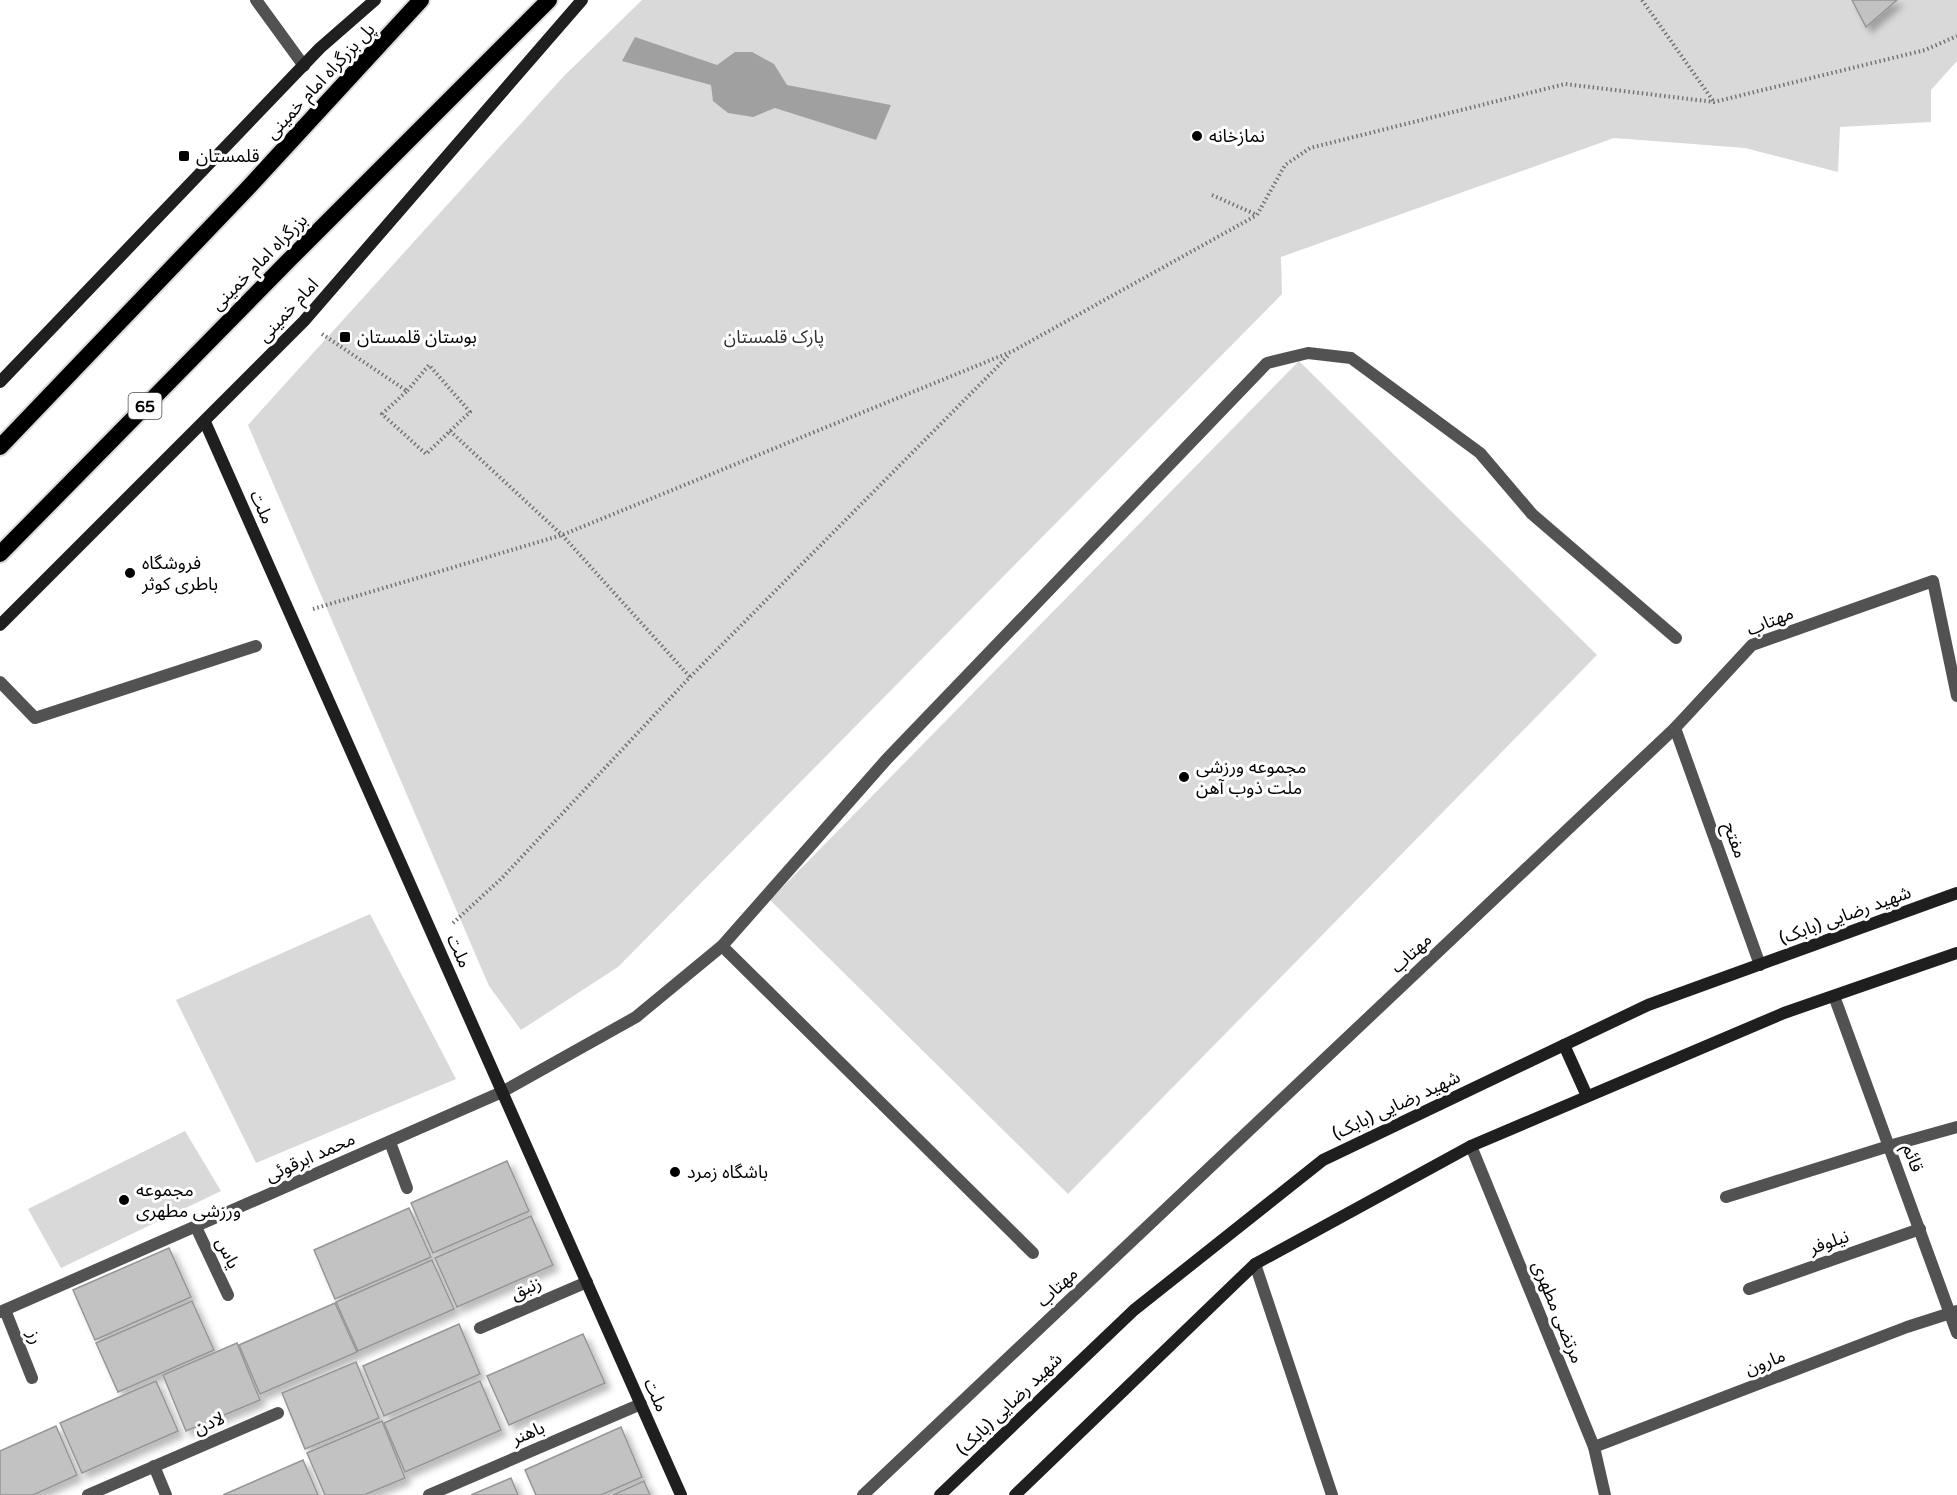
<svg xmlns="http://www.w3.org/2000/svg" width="1957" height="1495" font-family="'Varela Round','Noto Sans Arabic',sans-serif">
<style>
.green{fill:#d9d9d9}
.water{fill:#a0a0a0}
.building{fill:#c2c2c2;stroke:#969696;stroke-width:1.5;filter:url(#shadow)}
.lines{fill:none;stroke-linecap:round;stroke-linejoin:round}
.trunk-casing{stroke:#dbdbdb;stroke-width:20}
.path{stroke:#747474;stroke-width:4;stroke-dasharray:1.5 3;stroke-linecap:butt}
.service{stroke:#525252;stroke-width:12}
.minor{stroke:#525252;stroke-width:12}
.secondary{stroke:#1f1f1f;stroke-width:12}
.trunk{stroke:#000;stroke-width:16}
.poi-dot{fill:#000;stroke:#fff;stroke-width:2}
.labels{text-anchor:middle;stroke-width:6;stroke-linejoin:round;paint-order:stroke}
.shield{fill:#fff;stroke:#4c4c4c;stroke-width:1.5}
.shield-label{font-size:16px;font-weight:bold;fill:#000}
.street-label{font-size:18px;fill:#000;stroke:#fff}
.poi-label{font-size:18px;fill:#000;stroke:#fff;text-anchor:start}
.park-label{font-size:18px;fill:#303030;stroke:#fff}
</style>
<defs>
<filter id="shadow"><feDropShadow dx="5.5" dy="5.5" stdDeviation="3" flood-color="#0004"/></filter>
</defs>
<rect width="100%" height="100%" fill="#fff"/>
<g class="green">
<polygon points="642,0 1957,0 1957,61 1931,90 1931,122 1840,127 1838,172 1745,148 1614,138 1281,257 1282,294 618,967 521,1030 489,986 248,425 563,77"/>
<polygon points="1299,361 1597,655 1068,1194 770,900"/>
<polygon points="370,914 456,1079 256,1163 176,1000"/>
<polygon points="185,1131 221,1191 61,1268 28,1209"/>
</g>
<polygon class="water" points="635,37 717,65 735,52 752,52 774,64 787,85 891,105 876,140 775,108 753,117 728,113 713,101 711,85 622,61"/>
<g class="building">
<polygon points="1852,0 1897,0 1866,27"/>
<polygon points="507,1161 529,1211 433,1253 411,1203"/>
<polygon points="409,1208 431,1257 335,1299 314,1250"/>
<polygon points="531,1216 553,1265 457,1307 435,1258"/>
<polygon points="169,1248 191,1297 95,1340 73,1290"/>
<polygon points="432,1260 454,1309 358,1351 336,1302"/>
<polygon points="192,1301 214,1350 118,1392 96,1343"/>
<polygon points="335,1303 357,1352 260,1394 239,1345"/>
<polygon points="459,1324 480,1374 384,1416 363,1366"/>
<polygon points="583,1334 605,1383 509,1425 487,1376"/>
<polygon points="237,1343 260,1400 186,1431 163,1375"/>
<polygon points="356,1362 379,1418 305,1449 282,1393"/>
<polygon points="156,1381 178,1431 82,1473 60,1423"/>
<polygon points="480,1381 501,1430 405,1472 384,1423"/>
<polygon points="382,1421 405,1478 364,1495 325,1495 307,1453"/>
<polygon points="56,1426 77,1475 33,1495 0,1495 0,1451"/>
<polygon points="621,1427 642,1477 601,1495 536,1495 525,1470"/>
<polygon points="303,1460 318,1495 223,1495"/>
<polygon points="511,1478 518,1495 471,1495"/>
<polygon points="644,1481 650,1495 613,1495"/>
</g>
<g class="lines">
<g class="trunk-casing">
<g id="trunk">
<polyline points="0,447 247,189 421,0"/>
<polyline points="0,554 291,258 549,0"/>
</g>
</g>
<g class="path">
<polyline points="1642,0 1714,102"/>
<polyline points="1212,195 1257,215 1285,165 1310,148 1565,84 1714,102 1925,50 1957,36"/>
<polyline points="322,334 407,391 382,414 426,454 470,412 429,365 407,391"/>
<polyline points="450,431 562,535 690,677"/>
<polyline points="313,609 562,535 1013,351 1257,215"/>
<polyline points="453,923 502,878 690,677 1010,354"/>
</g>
<g class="service">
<polyline points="256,0 304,66"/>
<polyline points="722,946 1033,1253"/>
<polyline points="502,1092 636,1017 722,946 886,760 1267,363 1308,353 1351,358 1480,453 1532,514 1676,638"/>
</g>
<g class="minor">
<polyline points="0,682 35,718 256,646"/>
<polyline points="1675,728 1760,965"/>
<polyline points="1834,996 1957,1333"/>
<polyline points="390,1142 407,1188"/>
<polyline points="1471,1146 1594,1447 1605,1495"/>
<polyline points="1726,1197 1889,1146 1957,1127"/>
<polyline points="196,1227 228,1295"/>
<polyline points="1255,1264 1332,1495"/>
<polyline points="1749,1289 1920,1229"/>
<polyline points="5,1310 32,1378"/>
<polyline points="0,1312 502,1092"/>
<polyline points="480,1328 587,1282"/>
<polyline points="1594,1447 1907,1327 1957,1311"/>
<polyline points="154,1466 166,1495"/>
<polyline points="88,1495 278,1413"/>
<polyline points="429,1495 641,1404"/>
<polyline points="863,1495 1675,728 1752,645 1933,581 1957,696"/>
</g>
<g class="secondary">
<polyline points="0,382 320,48 375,0"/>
<polyline points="205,422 681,1495"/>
<polyline points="0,625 304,321 582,0"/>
<polyline points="1564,1045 1587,1096"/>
<polyline points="940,1495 1134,1310 1323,1160 1648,1005 1957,893"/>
<polyline points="1015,1495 1255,1264 1471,1146 1784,1013 1957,953"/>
</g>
<use href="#trunk" class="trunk"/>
</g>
<g class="poi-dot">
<circle cx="1197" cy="136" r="6"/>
<rect x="178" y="150" width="12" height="12" rx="3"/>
<rect x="339" y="331" width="12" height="12" rx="3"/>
<circle cx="130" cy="573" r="6"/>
<circle cx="1184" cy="777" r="6"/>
<circle cx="675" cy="1172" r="6"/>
<circle cx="124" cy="1200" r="6"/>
</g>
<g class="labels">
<rect class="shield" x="128.5" y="393" width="33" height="26" rx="4.5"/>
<g class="shield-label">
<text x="145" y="412">65</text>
</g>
<g class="street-label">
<text transform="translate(320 81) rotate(-47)" y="6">پل بزرگراه امام خمینی</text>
<text transform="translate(259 262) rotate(-45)" y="6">بزرگراه امام خمینی</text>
<text transform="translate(288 310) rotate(-47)" y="6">امام خمینی</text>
<text transform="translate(262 507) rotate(66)" y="6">ملت</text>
<text transform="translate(1770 621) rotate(-22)" y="6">مهتاب</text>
<text transform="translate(1735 840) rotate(70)" y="6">مفتح</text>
<text transform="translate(1845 915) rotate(-20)" y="6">شهید رضایی (بابک)</text>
<text transform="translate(459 951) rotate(66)" y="6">ملت</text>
<text transform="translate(1411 953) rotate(-43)" y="6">مهتاب</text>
<text transform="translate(1396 1105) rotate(-25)" y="6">شهید رضایی (بابک)</text>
<text transform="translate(310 1157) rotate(-24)" y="6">محمد ابرقوئی</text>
<text transform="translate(1913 1158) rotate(70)" y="6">قائم</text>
<text transform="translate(1829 1242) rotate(-19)" y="6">نیلوفر</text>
<text transform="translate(228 1253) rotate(64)" y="6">یاس</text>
<text transform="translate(1057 1287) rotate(-43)" y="6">مهتاب</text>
<text transform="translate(526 1288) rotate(-23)" y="6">زنبق</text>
<text transform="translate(1558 1312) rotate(68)" y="6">مرتضی مطهری</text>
<text transform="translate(35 1337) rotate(69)" y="6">رز</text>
<text transform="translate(1765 1362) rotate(-21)" y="6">مارون</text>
<text transform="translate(656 1395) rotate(66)" y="6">ملت</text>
<text transform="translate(1009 1404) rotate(-44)" y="6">شهید رضایی (بابک)</text>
<text transform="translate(209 1423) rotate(-23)" y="6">لادن</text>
<text transform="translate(528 1433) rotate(-23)" y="6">باهنر</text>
</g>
<g class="poi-label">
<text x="1209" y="142">نمازخانه</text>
<text x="196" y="162">قلمستان</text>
<text x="357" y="343">بوستان قلمستان</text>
<text x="142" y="569">فروشگاه<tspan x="142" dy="21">باطری کوثر</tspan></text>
<text x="1196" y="773">مجموعه ورزشی<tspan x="1196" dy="21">ملت ذوب آهن</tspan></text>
<text x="687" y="1178">باشگاه زمرد</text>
<text x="136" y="1196">مجموعه<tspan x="136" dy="21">ورزشی مطهری</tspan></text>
</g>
<g class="park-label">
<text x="774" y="343">پارک قلمستان</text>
</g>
</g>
</svg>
